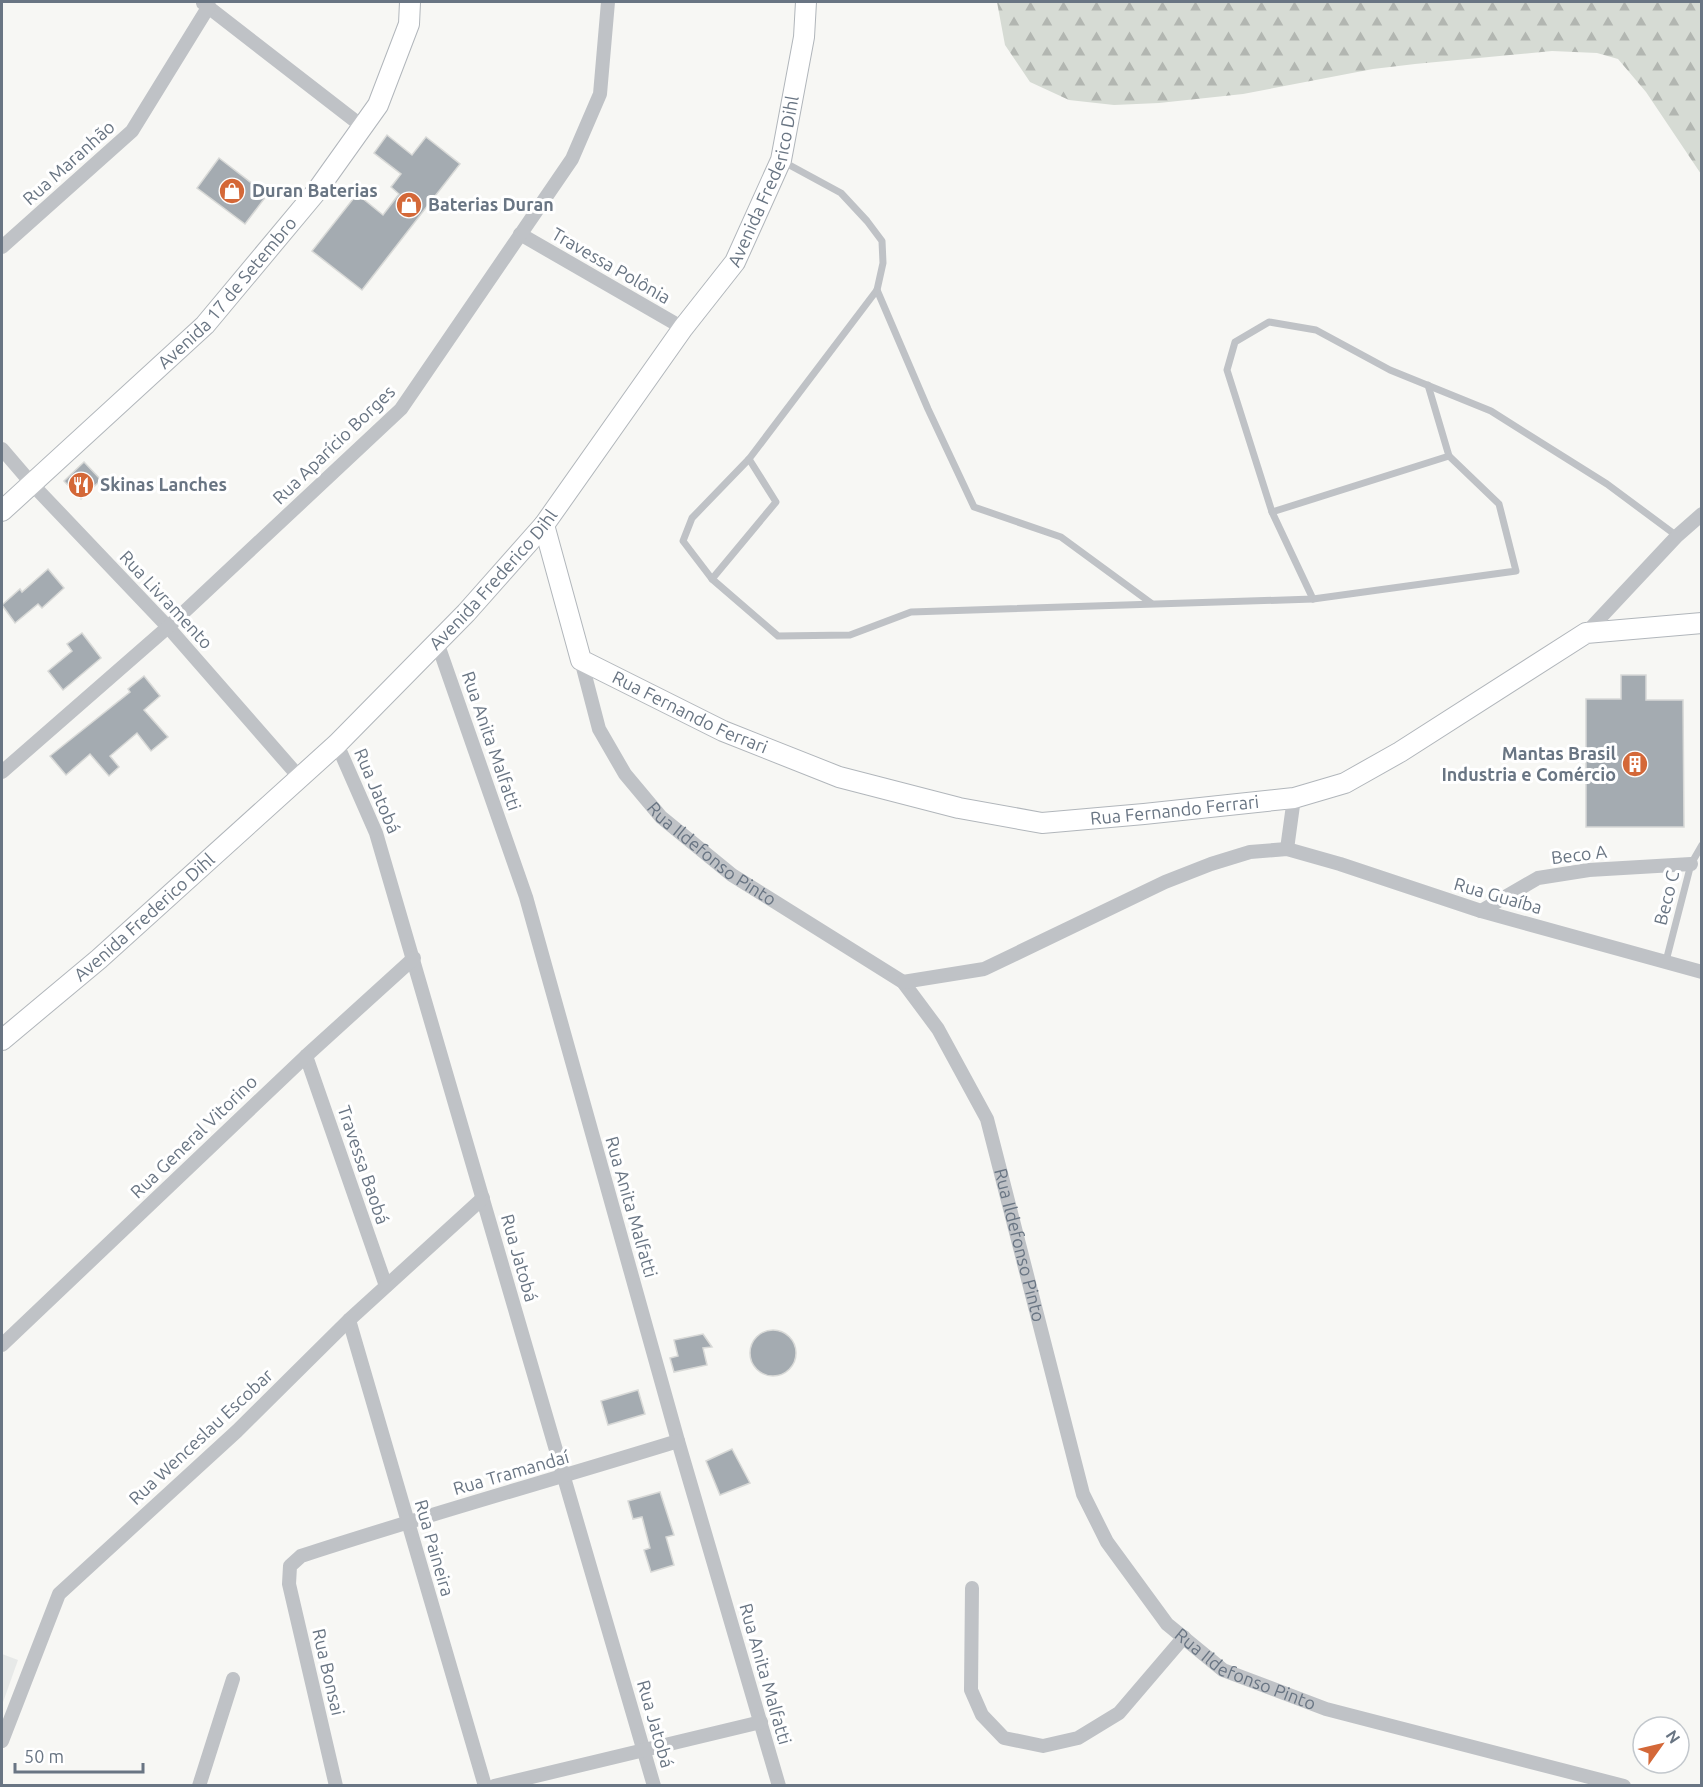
<svg xmlns="http://www.w3.org/2000/svg" width="1703" height="1787" font-family="Ubuntu,sans-serif">
<style>
.built{fill:#e7e9e8}
.forest{fill:url(#forest-firs)}
.building{fill:#a4abb1;stroke:#d8d9d7;stroke-width:1.5}
.lines{fill:none;stroke-linecap:round;stroke-linejoin:round}
.secondary-casing{stroke:#b1b6bb;stroke-width:22}
.service{stroke:#bfc2c6;stroke-width:7}
.minor{stroke:#bfc2c6;stroke-width:14}
.secondary{stroke:#fff;stroke-width:20}
.labels{text-anchor:middle;stroke-width:6;stroke-linejoin:round;paint-order:stroke}
.street-label{font-size:18px;fill:#697583;stroke:#fff}
.poi-label{font-size:18px;font-weight:bold;fill:#697583;stroke:#fff;text-anchor:start}
</style>
<defs>
<pattern id="forest-firs" width="22" height="20" patternUnits="userSpaceOnUse" patternTransform="scale(1.5)"><rect width="22" height="20" fill="#d6dbd4"/><path d="M5 1l3.5 6h-7zM16 11l3.5 6h-7z" fill="#b2b6b1"/></pattern>
</defs>
<rect width="100%" height="100%" fill="#f7f7f4"/>
<polygon class="built" points="2,1654 18,1660 2,1705"/>
<polygon class="forest" points="997,2 1701,2 1701,174 1646,92 1618,59 1597,53 1552,51 1415,64 1373,69 1243,94 1159,103 1114,105 1069,100 1030,82 1005,45"/>
<g class="building">
<polygon points="387,135 412,155 426,137 460,164 362,290 312,251 357,194 383,215 399,194 391,187 401,174 374,153"/>
<polygon points="219,158 267,195 245,224 197,188"/>
<polygon points="84,462 101,480 81,499 64,481"/>
<polygon points="48,569 64,588 42,608 38,604 15,623 2,605 20,589 22,592"/>
<polygon points="82,633 101,658 63,690 48,671 72,651 67,644"/>
<polygon points="1621,675 1646,675 1646,700 1683,700 1684,827 1586,827 1586,699 1621,699"/>
<polygon points="144,676 160,696 144,710 168,737 151,751 137,733 110,756 119,767 109,776 90,754 66,775 50,756 130,692 128,689"/>
<circle cx="773" cy="1353" r="23"/>
<polygon points="703,1334 712,1347 703,1348 707,1365 674,1372 670,1358 678,1356 674,1340"/>
<polygon points="638,1390 645,1414 608,1425 601,1401"/>
<polygon points="732,1449 750,1483 720,1495 706,1461"/>
<polygon points="660,1492 674,1535 666,1537 674,1565 651,1572 644,1550 650,1548 642,1517 633,1519 628,1501"/>
</g>
<g class="lines">
<g class="secondary-casing">
<g id="secondary">
<path id="s2" d="M2,511L205,325L316,192L378,105L409,24L410,2"/>
<path id="s3" d="M544,525L581,660L723,731L839,777L959,808L1042,823L1144,814L1294,798L1345,783L1400,752L1586,633L1702,623"/>
<path id="s4" d="M2,1040L99,959L337,744L466,613L544,525L683,328L735,262L781,160L804,37L806,2"/>
</g>
</g>
<g class="service">
<polyline points="782,161 841,193 867,221 882,241 883,263 877,290 749,459 692,518 683,541 712,579 778,636 850,635 911,612 1313,599 1516,571 1499,504 1449,456"/>
<polyline points="877,290 928,409 974,507 1061,537 1151,603"/>
<polyline points="1272,512 1449,456 1428,385"/>
<polyline points="712,579 776,502 749,459"/>
<polyline points="1313,599 1272,512 1227,370 1235,342 1269,322 1316,330 1390,370 1491,411 1607,484 1677,536"/>
<polyline points="1666,961 1691,864 1702,845"/>
</g>
<g class="minor">
<polyline points="203,3 363,127"/>
<polyline points="520,234 683,328"/>
<polyline points="2,247 132,131 209,6"/>
<polyline points="2,449 32,484 168,627 300,778"/>
<polyline points="1586,633 1677,536 1702,514"/>
<polyline points="437,642 526,897 678,1441 779,1786"/>
<path id="s1" d="M581,660L599,729L625,774L661,817L732,875L903,982L938,1029L987,1119L1083,1494L1107,1542L1167,1624L1223,1670L1326,1709L1624,1786"/>
<polyline points="337,744 376,833 654,1786"/>
<polyline points="2,772 168,627 401,409 572,159 600,94 608,2"/>
<polyline points="1287,849 1294,798"/>
<polyline points="1481,911 1538,878 1589,870 1691,864"/>
<polyline points="903,982 984,969 1165,882 1211,864 1250,852 1287,849 1340,864 1481,911 1702,972"/>
<polyline points="306,1056 386,1286"/>
<polyline points="349,1320 485,1786"/>
<polyline points="2,1345 306,1056 414,958"/>
<polyline points="972,1588 971,1690 982,1715 1004,1738 1043,1746 1078,1738 1119,1713 1184,1637"/>
<polyline points="2,1741 59,1594 237,1431 349,1320 483,1198"/>
<polyline points="199,1786 233,1679"/>
<path d="M336,1786L289,1584L290,1566L301,1556C426,1515 552,1480 678,1441"/>
<polyline points="494,1786 761,1722"/>
</g>
<use href="#secondary" class="secondary"/>
</g>
<defs>
<g id="shop-disc" transform="scale(1.35)"><circle r="9.5" fill="#d46838" stroke="#fff"/><path d="M-5-2.5h2.3a2.7 3.5 0 0 1 5.4 0H5L5.5 6h-11ZM-1.5-2.5h3a1.5 2.3 0 0 0-3 0Z" fill="#fff"/></g>
<g id="restaurant-disc" transform="scale(1.35)"><circle r="9.5" fill="#d46838" stroke="#fff"/><path d="M-5-6h1v4h1v-4h1v4h1v-4h1v5L-1.5 .5V6h-2V.5L-5-1ZM5-6V6H3V1.5H1.5Q1.5-4 5-6Z" fill="#fff"/></g>
<g id="building-disc" transform="scale(1.35)"><circle r="9.5" fill="#d46838" stroke="#fff"/><path d="M-4-6H4V6H1V3H-1V6H-4ZM-2.5-4.3h1.7v1.8h-1.7ZM.8-4.3h1.7v1.8H.8ZM-2.5-1h1.7V.8h-1.7ZM.8-1h1.7V.8H.8Z" fill="#fff"/></g>
</defs>
<g fill-rule="evenodd">
<use href="#shop-disc" x="232" y="191"/>
<use href="#shop-disc" x="409" y="205"/>
<use href="#restaurant-disc" x="81" y="485"/>
<use href="#building-disc" x="1635" y="764"/>
</g>
<g class="labels">
<g class="street-label">
<text transform="translate(69 163) rotate(-42)" y="6">Rua Maranhão</text>
<text dy="6" stroke="none"><textPath href="#s4" startOffset="1160">Avenida Frederico Dihl</textPath></text>
<text transform="translate(611 266) rotate(30)" y="6">Travessa Polônia</text>
<text dy="6" stroke="none"><textPath href="#s2" startOffset="314">Avenida 17 de Setembro</textPath></text>
<text transform="translate(334 445) rotate(-44)" y="6">Rua Aparício Borges</text>
<text dy="6" stroke="none"><textPath href="#s4" startOffset="674">Avenida Frederico Dihl</textPath></text>
<text transform="translate(166 600) rotate(47)" y="6">Rua Livramento</text>
<text dy="6" stroke="none"><textPath href="#s3" startOffset="261">Rua Fernando Ferrari</textPath></text>
<text transform="translate(491 741) rotate(71)" y="6">Rua Anita Malfatti</text>
<text transform="translate(377 791) rotate(67)" y="6">Rua Jatobá</text>
<text dy="6" stroke="none"><textPath href="#s3" startOffset="765">Rua Fernando Ferrari</textPath></text>
<text dy="6" stroke="none"><textPath href="#s1" startOffset="242">Rua Ildefonso Pinto</textPath></text>
<text transform="translate(1579 855) rotate(-7)" y="6">Beco A</text>
<text transform="translate(1498 896) rotate(16)" y="6">Rua Guaíba</text>
<text transform="translate(1667 898) rotate(-76)" y="6">Beco C</text>
<text dy="6" stroke="none"><textPath href="#s4" startOffset="188">Avenida Frederico Dihl</textPath></text>
<text transform="translate(194 1137) rotate(-44)" y="6">Rua General Vitorino</text>
<text transform="translate(363 1165) rotate(71)" y="6">Travessa Baobá</text>
<text transform="translate(631 1207) rotate(74)" y="6">Rua Anita Malfatti</text>
<text dy="6" stroke="none"><textPath href="#s1" startOffset="764">Rua Ildefonso Pinto</textPath></text>
<text transform="translate(519 1258) rotate(74)" y="6">Rua Jatobá</text>
<text transform="translate(201 1437) rotate(-43)" y="6">Rua Wenceslau Escobar</text>
<text transform="translate(511 1473) rotate(-16)" y="6">Rua Tramandaí</text>
<text transform="translate(434 1548) rotate(74)" y="6">Rua Paineira</text>
<text dy="6" stroke="none"><textPath href="#s1" startOffset="1268">Rua Ildefonso Pinto</textPath></text>
<text transform="translate(328 1672) rotate(77)" y="6">Rua Bonsai</text>
<text transform="translate(765 1674) rotate(74)" y="6">Rua Anita Malfatti</text>
<text transform="translate(655 1724) rotate(74)" y="6">Rua Jatobá</text>
</g>
<g class="poi-label">
<text x="252" y="197">Duran Baterias</text>
<text x="428" y="211">Baterias Duran</text>
<text x="100" y="491">Skinas Lanches</text>
<text x="1616" y="760" text-anchor="end">Mantas Brasil<tspan x="1616" dy="21">Industria e Comércio</tspan></text>
</g>
</g>
<rect width="1703" height="1787" fill="none" stroke="#697583" stroke-width="6"/>
<g transform="translate(1661 1745) rotate(56)"><circle r="28" fill="#ffffff" stroke="#c3c8cd" stroke-width="1.5"/>
<path d="M0-4.5L10 22L0 15L-10 22Z" fill="#d46838"/>
<text y="-9" font-size="16" font-weight="bold" text-anchor="middle" fill="#697583">N</text>
</g>
<path d="M15 1763v9h128v-9" fill="none" stroke="#697583" stroke-width="3"/>
<text x="24" y="1763" font-size="18" fill="#697583" stroke="#ffffff" stroke-width="4.5" paint-order="stroke">50 m</text>
</svg>
